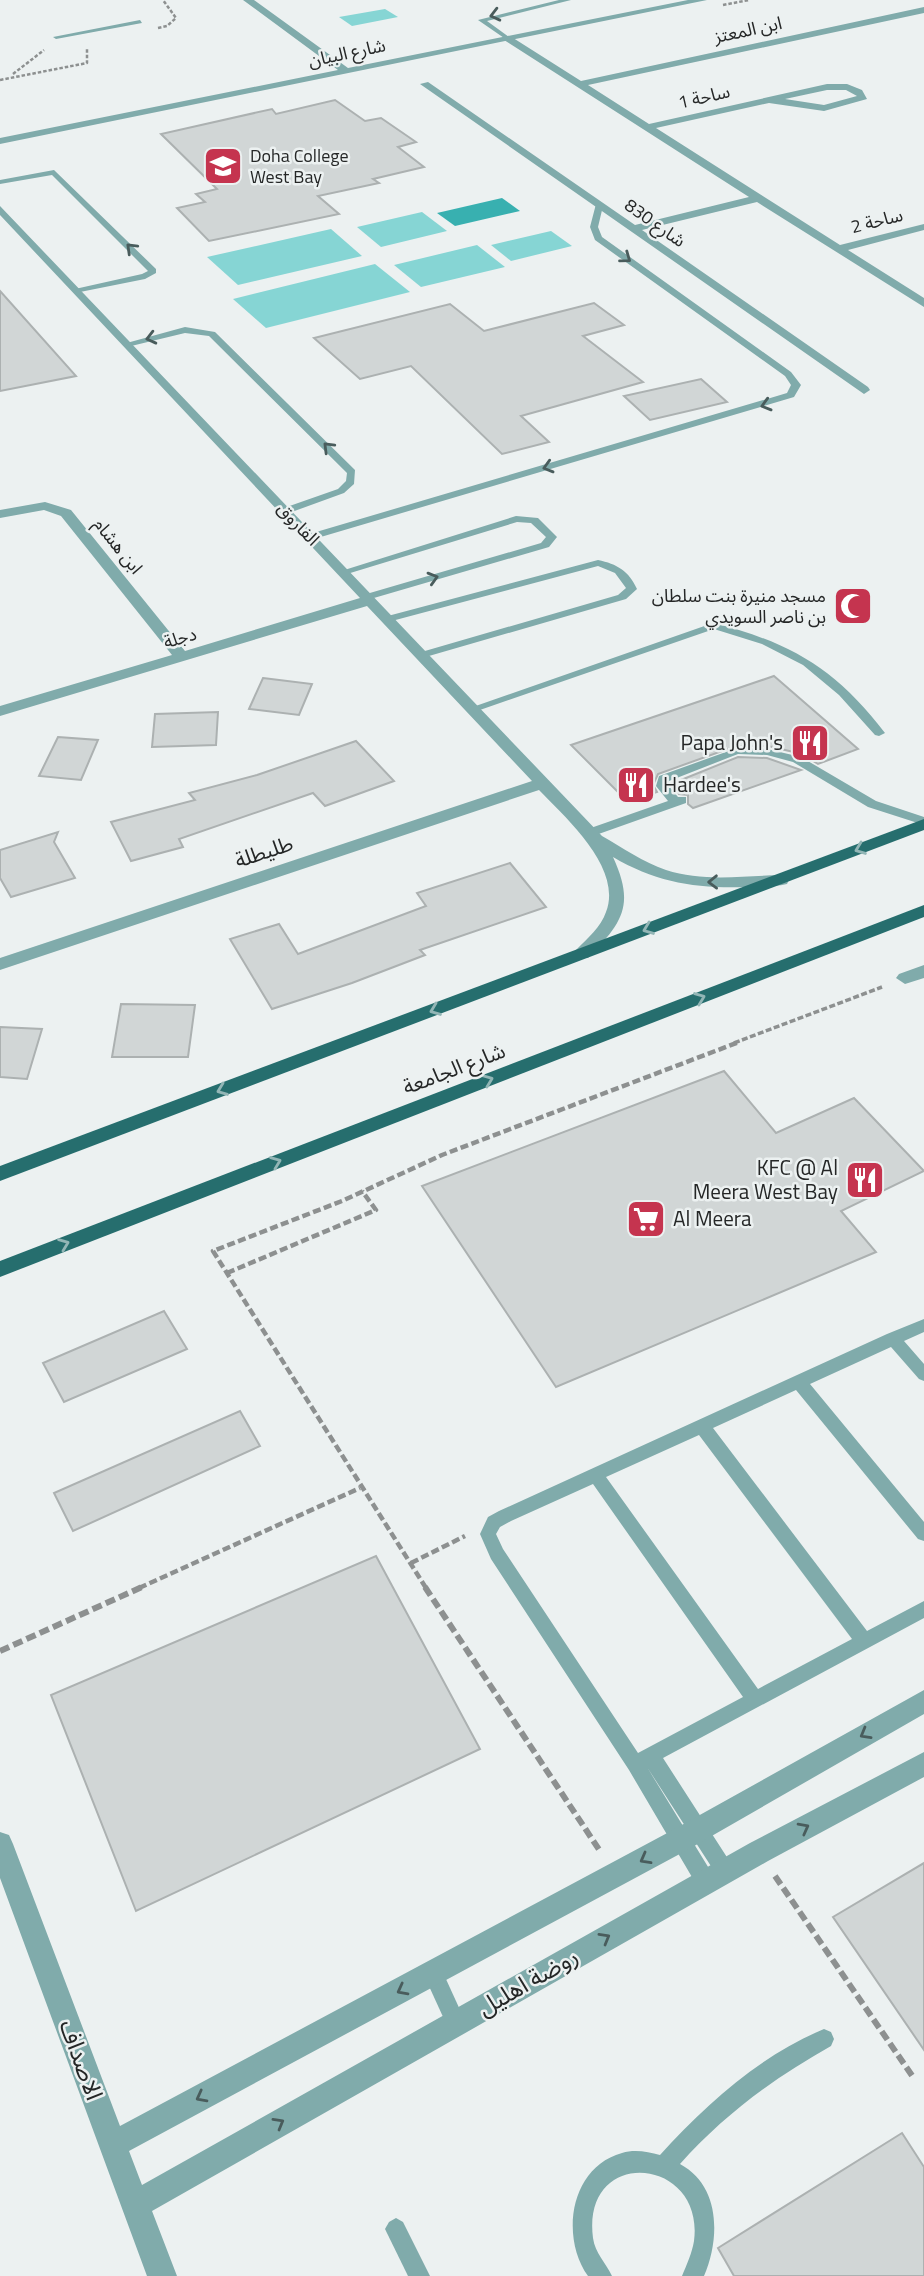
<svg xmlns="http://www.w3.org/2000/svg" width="924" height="2276" font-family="'Titillium Web','Noto Sans Arabic',sans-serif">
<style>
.green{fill:#86d5d4}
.water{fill:#38b0b0}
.building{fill:#d1d6d6;stroke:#acb1b1;stroke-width:2}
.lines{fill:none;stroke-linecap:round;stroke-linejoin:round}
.path-far3{stroke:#8d9090;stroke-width:2.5;stroke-dasharray:3.5 2;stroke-linecap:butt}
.path-far2{stroke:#8d9090;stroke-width:3.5;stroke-dasharray:6 2.5;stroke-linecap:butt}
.path-far1{stroke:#8d9090;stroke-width:4.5;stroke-dasharray:8 3.5;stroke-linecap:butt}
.path{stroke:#8d9090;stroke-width:6;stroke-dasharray:10 4.5;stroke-linecap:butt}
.service{fill:#80abab;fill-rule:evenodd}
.minor{fill:#80abab;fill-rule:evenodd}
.tertiary{fill:#80abab;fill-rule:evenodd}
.primary{fill:#266e6e;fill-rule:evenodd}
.oneway{stroke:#495c5c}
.oneway2{stroke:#93b6b6}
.labels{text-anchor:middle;stroke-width:5;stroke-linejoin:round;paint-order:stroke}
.far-street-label{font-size:18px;fill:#252727;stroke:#ecf1f1}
.far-poi-label{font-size:18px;fill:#252727;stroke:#ecf1f1;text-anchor:start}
.poi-label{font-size:21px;fill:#252727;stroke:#ecf1f1;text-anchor:end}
.street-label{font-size:21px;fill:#252727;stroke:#ecf1f1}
.near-street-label{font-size:24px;fill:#252727;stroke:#ecf1f1}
</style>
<rect width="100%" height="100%" fill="#ecf1f1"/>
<g class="green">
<polygon points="385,9 398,17 352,26 339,17"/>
<polygon points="422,212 447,231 381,247 357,227"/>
<polygon points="331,229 362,256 238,285 207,257"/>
<polygon points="551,231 572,246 511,261 491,245"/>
<polygon points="477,245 505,267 421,287 394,265"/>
<polygon points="375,264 410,292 266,328 233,299"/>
</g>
<polygon class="water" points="502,198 520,211 455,226 437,213"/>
<g class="building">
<polygon points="335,100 365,121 381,118 416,142 398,147 424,167 373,179 379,183 318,196 339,214 209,241 177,208 205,202 196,194 217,189 161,134 272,109 276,114"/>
<polygon points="0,291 76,376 0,391"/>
<polygon points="594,303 624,325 583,336 643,382 521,416 549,442 502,454 411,366 360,379 314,338 450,304 484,331"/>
<polygon points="701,379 727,402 650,420 624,396"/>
<polygon points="774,676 858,749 818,764 802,754 768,746 736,746 658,774 653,785 657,792 628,802 571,745"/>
<polygon points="263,678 312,684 299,715 249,709"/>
<polygon points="218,712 216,745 152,747 155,714"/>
<polygon points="58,737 98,740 81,780 39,776"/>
<polygon points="356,741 394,781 325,806 313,793 179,839 183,847 131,861 111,822 195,800 189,793 257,775"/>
<polygon points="738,757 767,758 801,770 693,808 688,804 688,795 679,794 671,784"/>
<polygon points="58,832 54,842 75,878 11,897 0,878 0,850"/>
<polygon points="510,863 546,907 420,950 425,955 352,983 272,1009 230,939 279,924 298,954 426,906 417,893"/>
<polygon points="121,1004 195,1005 188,1057 112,1057"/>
<polygon points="0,1027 42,1029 27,1079 0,1077"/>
<polygon points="724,1071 776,1133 854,1098 924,1171 841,1211 876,1252 556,1387 422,1186"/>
<polygon points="164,1311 187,1349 64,1402 43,1363"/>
<polygon points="240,1411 260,1446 73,1531 54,1493"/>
<polygon points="376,1556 480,1749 136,1911 51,1695"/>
<polygon points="924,1863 924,2050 833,1917"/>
<polygon points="902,2133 924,2167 924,2276 734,2276 718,2248"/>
</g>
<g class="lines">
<g class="path-far3">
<polyline points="723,5 749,0"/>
<polyline points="158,28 167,26 176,18 163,0"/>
<polyline points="13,74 44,50"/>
<polyline points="0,80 87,63 87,49"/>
</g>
<polyline class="path-far2" points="734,1043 882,987"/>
<g class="path-far1">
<polyline points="227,1273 376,1210 362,1191"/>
<polyline points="411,1563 465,1536"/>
<polyline points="139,1588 360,1488"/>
<polyline points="426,1588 213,1251 342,1201 442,1155 739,1042"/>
</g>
<g class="path">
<polyline points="425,1587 600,1851"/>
<polyline points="0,1651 142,1587"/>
<polyline points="775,1876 913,2077"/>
</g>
<g class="service">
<polygon points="559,0 571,0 487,21 509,37 507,40 478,20"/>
<polygon points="140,20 142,23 56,39 53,37"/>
<polygon points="54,170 156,269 156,273 145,279 75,293 75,289 142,274 148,271 52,175 0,184 0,180"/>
<polygon points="596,204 603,206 598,227 602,237 791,372 801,385 794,397 314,539 306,539 306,535 787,393 791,385 785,376 595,240 590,227"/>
<polygon points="185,327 215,332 355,470 354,484 344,493 289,513 281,513 281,509 338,489 346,481 347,473 209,336 185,333 127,347 123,344"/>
<polygon points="516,516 538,518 557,537 549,547 367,600 363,599 363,595 541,543 546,537 531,523 517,522 347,574 343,575 338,572"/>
<path d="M598,560C617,564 629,571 637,589L626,599L422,658L417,655L418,653L618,595L626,588L615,573L598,566L388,622L383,619L384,617Z"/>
<path d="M713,623C790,642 836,669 885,733L879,736L875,735L839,695L803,665L762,644L714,629L477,711H469L467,709Z"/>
<polygon points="737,748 767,749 801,757 876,801 924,817 924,825 868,807 793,762 767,755 738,754 669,781 668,785 678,797 686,797 686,803 593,836 585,836 583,833 585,830 668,801 656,786 659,776"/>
<path d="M924,1319V1332L904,1341L924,1364V1381L919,1379L891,1347L810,1384L924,1522V1541L918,1539L796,1390L713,1428L867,1631L924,1601V1618L663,1758L732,1865L734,1871L732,1877L725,1880L718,1877L647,1767L713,1875L715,1882L713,1889L706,1891L699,1889L629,1770L491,1559L480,1534L488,1517L499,1511L887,1334ZM699,1435L852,1639L758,1689L606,1477ZM593,1484L743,1697L638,1753L503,1549L496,1534L500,1527L511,1521Z"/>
<polygon points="433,1963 440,1966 466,2023 463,2030 456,2033 449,2030 423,1973 426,1966"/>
<path d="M824,2029L831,2032L834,2039L831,2046C774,2078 724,2115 680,2164C721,2186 720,2239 704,2276H682C687,2264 692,2253 694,2241C705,2156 581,2145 593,2238C595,2253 606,2263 612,2276H588C560,2237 570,2167 622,2153C635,2149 648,2152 660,2155C706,2104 761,2055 824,2029Z"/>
<polygon points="396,2218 403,2222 430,2276 408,2276 385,2229 389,2222"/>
</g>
<g class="minor">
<path d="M924,7V13L588,85L649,124L827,84H847L862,90L867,99L824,111L769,103L656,128L840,245L924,224V230L848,250L924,298V307L757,202L642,230L868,387L870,390L864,394L420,84L428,82L635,225L749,197L504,40V36H510L581,81ZM827,90H846L857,96L824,105L785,99Z"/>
<path d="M0,206L602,836C623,848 643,862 666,870C702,882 743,876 781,875L787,876L789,880L787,884C775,887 761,886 749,887C698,889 657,883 613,857C635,905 623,922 588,958H576L573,954L576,950C587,939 601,927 606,912C623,868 566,818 539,790L0,970V958L532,781L367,606L0,716V706L172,655L61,516L44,510L0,518V510L45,502L71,510L185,651L360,598L0,215Z"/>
<polygon points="924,965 924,978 905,984 896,978 899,974"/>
<polygon points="924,1690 924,1714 689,1849 129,2151 142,2185 750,1843 924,1752 924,1777 768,1861 152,2211 177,2276 147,2276 0,1878 0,1832 9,1835 13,1844 120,2126 671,1831"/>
</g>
<polygon class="tertiary" points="243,0 254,0 348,68 688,0 707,0 0,144 0,138 338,70"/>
<g class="primary">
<polygon points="924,819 924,830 0,1181 0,1166"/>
<polygon points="924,905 924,917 0,1277 0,1261"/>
</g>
</g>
<defs><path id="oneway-chevron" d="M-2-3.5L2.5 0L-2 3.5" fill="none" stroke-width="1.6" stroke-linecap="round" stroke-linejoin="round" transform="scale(1.75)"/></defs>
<g class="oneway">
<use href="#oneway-chevron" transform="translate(495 15) rotate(166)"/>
<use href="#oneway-chevron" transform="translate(131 248) rotate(-136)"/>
<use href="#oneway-chevron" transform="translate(626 258) rotate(36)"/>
<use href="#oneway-chevron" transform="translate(151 338) rotate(166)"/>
<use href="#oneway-chevron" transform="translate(766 405) rotate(164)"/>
<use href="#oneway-chevron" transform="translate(328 447) rotate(-135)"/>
<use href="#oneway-chevron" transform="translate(548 467) rotate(164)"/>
<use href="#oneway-chevron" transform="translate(433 578) rotate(-16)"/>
<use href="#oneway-chevron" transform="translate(713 882) rotate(179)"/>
<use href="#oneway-chevron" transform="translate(865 1734) rotate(150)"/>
<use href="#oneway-chevron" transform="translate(804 1828) rotate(-28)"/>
<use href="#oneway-chevron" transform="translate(645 1859) rotate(151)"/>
<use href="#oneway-chevron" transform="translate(605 1938) rotate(-30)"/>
<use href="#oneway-chevron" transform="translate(402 1990) rotate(152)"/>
<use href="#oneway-chevron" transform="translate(201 2097) rotate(152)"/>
<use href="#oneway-chevron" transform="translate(279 2123) rotate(-30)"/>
</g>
<g class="oneway2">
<use href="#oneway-chevron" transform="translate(860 849) rotate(159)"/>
<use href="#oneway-chevron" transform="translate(648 929) rotate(159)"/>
<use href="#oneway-chevron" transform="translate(700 998) rotate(-21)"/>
<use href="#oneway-chevron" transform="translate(435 1010) rotate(159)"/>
<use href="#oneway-chevron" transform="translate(488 1080) rotate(-21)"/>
<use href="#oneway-chevron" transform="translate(222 1090) rotate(159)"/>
<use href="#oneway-chevron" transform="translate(276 1162) rotate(-21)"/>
<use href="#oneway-chevron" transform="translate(64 1244) rotate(-21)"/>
</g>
<defs>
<g id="school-square" transform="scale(2.0125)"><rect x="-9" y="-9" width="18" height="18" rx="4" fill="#c5344f" stroke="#ecf1f1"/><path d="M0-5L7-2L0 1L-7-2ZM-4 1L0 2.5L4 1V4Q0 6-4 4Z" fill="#fff"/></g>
<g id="mosque-square" transform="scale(2.0125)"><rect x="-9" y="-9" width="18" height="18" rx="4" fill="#c5344f" stroke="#ecf1f1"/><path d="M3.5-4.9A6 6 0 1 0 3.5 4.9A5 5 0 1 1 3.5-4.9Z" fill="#fff"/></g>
<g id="restaurant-square" transform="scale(2.0125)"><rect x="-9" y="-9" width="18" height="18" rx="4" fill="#c5344f" stroke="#ecf1f1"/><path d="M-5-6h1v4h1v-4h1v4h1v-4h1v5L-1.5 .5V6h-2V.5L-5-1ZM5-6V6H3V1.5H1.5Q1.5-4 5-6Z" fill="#fff"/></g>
<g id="supermarket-square" transform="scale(2.0125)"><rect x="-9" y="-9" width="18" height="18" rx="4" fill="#c5344f" stroke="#ecf1f1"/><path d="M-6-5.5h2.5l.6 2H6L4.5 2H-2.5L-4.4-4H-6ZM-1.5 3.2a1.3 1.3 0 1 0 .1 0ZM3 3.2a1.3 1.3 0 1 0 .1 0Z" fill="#fff"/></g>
</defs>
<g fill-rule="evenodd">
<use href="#school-square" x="223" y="166"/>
<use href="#mosque-square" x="853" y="606"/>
<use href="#restaurant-square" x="810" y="743"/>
<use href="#restaurant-square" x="636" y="785"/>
<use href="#restaurant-square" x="865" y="1180"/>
<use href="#supermarket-square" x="646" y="1219"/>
</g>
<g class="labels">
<g class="far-street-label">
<text transform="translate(748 30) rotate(-12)" y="6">ابن المعتز</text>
<text transform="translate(347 53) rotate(-12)" y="6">شارع البيان</text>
<text transform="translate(704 97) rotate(-13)" y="6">ساحة 1</text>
<text transform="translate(877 221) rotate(-14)" y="6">ساحة 2</text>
<text transform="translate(655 223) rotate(35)" y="6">شارع 830</text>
<text transform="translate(298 524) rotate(46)" y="6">الفاروق</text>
<text transform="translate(118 546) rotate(51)" y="6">ابن هشام</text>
<text transform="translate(180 638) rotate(-17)" y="6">دجلة</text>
</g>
<g class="far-poi-label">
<text x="250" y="162">Doha College<tspan x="250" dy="21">West Bay</tspan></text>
<text x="826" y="602" text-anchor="end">مسجد منيرة بنت سلطان<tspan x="826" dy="21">بن ناصر السويدي</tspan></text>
</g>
<g class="poi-label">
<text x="783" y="750">Papa John's</text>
<text x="663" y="792" text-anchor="start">Hardee's</text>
<text x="838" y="1175">KFC @ Al<tspan x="838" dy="24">Meera West Bay</tspan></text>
<text x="673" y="1226" text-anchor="start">Al Meera</text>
</g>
<g class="street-label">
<text transform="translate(264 852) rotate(-18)" y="7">طليطلة</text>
<text transform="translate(454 1069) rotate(-21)" y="7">شارع الجامعة</text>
</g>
<g class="near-street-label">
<text transform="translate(528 1982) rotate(-30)" y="8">روضة اهليل</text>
<text transform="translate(81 2060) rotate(70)" y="8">الاصداف</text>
</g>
</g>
</svg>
